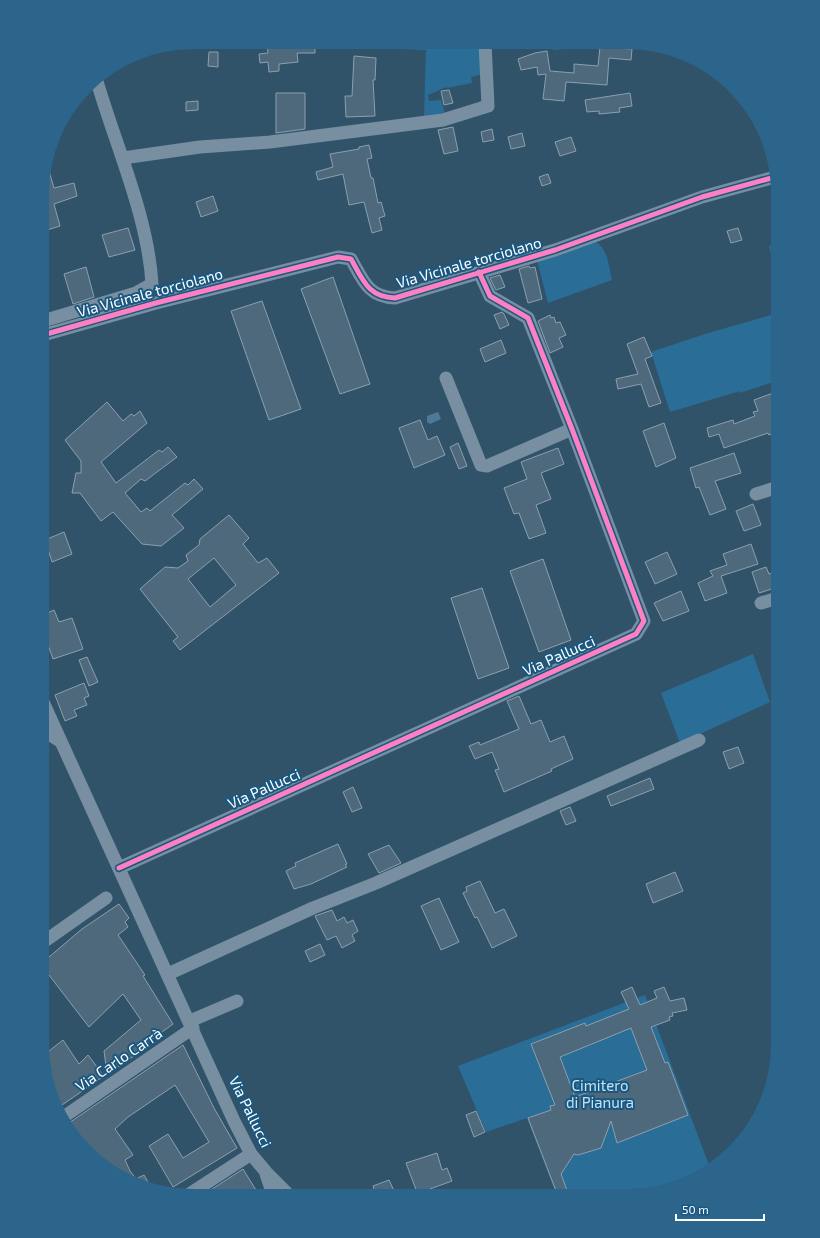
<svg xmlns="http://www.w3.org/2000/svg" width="820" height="1238" font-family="'Exo 2',sans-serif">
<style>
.green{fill:#2a6d97}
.water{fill:#4e7a98}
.building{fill:#4e697b;stroke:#8ba0af;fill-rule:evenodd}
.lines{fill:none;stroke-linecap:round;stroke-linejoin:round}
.minor{stroke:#778fa0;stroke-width:13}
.cycleway-casing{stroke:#1a5881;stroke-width:8}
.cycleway{stroke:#ff80c0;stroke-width:5}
.labels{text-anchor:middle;stroke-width:4;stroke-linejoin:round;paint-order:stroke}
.street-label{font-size:15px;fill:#fff;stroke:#1a5881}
.park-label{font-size:15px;fill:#c3e3f8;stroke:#1a5881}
</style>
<rect width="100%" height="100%" fill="#31536a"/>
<g class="green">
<polygon points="378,43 423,43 424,45 448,43 481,43 484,74 471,77 472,83 447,88 446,87 428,95 429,101 441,100 445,115 424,118 426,50 378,48"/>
<polygon points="553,43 599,43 598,46 553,50"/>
<path d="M591,240C608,245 608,264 612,280L548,303L537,260Z"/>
<polygon points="778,243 778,281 769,246"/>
<polygon points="778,313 776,381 740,393 740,391 670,412 651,352 705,334"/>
<polygon points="753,654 770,702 680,743 661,693"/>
<polygon points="645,995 709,1165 684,1185 627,1196 557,1196 527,1118 486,1132 458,1066"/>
</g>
<polygon class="water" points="438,412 441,419 430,424 427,422 427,416"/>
<g class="building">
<polygon points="278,42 315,42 315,53 297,53 298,62 279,64 279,71 269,72 268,62 260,63 259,54 268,53 267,43"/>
<polygon points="600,47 632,49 631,60 609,58 607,85 566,82 564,101 543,99 546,74 538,75 537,67 521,70 518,59 535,53 547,51 550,71 574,73 574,64 598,66"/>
<polygon points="209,52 218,52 218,67 208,66"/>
<polygon points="354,56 376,58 375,80 373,80 375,116 346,117 345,96 352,96"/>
<polygon points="449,90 453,103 444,105 441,91"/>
<polygon points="276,93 305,93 305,129 276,133"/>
<polygon points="630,93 632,106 619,108 620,112 599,114 599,111 587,112 585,100"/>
<polygon points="198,101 198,110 186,111 186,102"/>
<polygon points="453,127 458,151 444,154 438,130"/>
<polygon points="492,129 494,140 483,142 481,132"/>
<polygon points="522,133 525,146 511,149 508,137"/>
<polygon points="571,137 576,151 560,156 555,142"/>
<polygon points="369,145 372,158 367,159 371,178 373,178 378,203 381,202 385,216 379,218 382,230 372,233 364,202 349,205 343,174 318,180 316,172 333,167 330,154 359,149 359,147"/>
<polygon points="47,164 54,188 74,183 77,196 54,204 60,226 47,230 43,214 43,173"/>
<polygon points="548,174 551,183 542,186 539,177"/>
<polygon points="213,196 218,211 201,217 196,202"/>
<polygon points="128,228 135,250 109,257 102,235"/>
<polygon points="738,228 742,240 731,243 727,231"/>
<polygon points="529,266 530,268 535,267 542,299 528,303 519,269"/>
<polygon points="86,267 94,297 73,304 64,274"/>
<polygon points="500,275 505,287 496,290 490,278"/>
<polygon points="333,277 370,384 340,394 301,289"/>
<polygon points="262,301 301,409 269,420 231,311"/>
<polygon points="502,312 504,314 509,325 500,329 494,315"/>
<polygon points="550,315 551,318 554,317 556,323 560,322 566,335 559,338 563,347 550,353 538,321"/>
<polygon points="644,337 652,356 645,359 661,403 649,407 641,384 618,389 616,379 638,374 627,344"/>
<polygon points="501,340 506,353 485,362 480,349"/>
<polygon points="773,393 774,395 778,394 778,432 769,435 768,433 724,448 719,434 709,437 707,428 733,420 734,424 755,416 753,412 758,411 754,400"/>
<polygon points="107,402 123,421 131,414 134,416 140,411 147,423 101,462 116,483 159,450 162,452 168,447 177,457 145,481 141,479 125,493 141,512 147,508 150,511 185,483 188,485 194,479 203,489 172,515 184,528 161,546 142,544 113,512 101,521 80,493 72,493 76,473 81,473 81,461 65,440"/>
<polygon points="420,420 428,440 437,436 445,455 414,468 399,428"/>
<polygon points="664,423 676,458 656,467 643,431"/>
<polygon points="458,443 467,466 459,469 450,447"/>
<polygon points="558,448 564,464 541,473 551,499 536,505 546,533 529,539 519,513 514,514 504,488 527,479 521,462"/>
<polygon points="734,453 741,473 715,481 726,509 710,515 699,487 696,488 690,468"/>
<polygon points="753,504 761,525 744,531 736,511"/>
<path d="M229,515L249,538L243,544L258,563L267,558L279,573L180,650L173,641L178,637L140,589L165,567L178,568L188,561L186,555L199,545L200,539ZM214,558L236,585L210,607L188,579Z"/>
<polygon points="64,532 72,554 52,562 45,540"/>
<polygon points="751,544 758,564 721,576 727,593 705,601 698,583 713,576 710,571 727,565 723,554"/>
<polygon points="667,552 677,574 655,584 645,562"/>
<polygon points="543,559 571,640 539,652 510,571"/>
<polygon points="766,567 769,574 776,572 778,587 759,593 752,572"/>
<polygon points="482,588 509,668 478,679 451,598"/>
<polygon points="681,591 689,611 663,621 654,603"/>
<polygon points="54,610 59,622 72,618 83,649 53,659 43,631 43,615"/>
<polygon points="87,657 98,682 89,686 79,660"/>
<polygon points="84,683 89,696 84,698 87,705 74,710 77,716 65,721 55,695"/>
<polygon points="519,696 531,724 541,720 550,742 564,736 573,759 551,769 552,771 504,792 495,770 499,769 492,752 475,759 469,746 479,742 480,745 519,729 507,701"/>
<polygon points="738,747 744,763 729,769 723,752"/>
<polygon points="650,778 654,789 611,806 607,796"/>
<polygon points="353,787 362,808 352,812 343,792"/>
<polygon points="570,807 576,821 566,825 560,811"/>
<polygon points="338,844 347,864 345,865 347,867 311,884 294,889 286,871 296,866 295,863"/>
<polygon points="389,845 401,863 379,873 368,854"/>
<polygon points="675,872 683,891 653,903 646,884"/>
<polygon points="480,881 495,913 504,909 517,936 492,948 477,917 475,918 463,893 467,891 466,887"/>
<polygon points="439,898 459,942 441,950 421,906"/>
<polygon points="119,904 129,918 125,922 128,927 118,935 145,975 143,976 173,1024 132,1054 134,1056 107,1074 104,1051 141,1020 123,994 89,1027 42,966 42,963 82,929"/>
<polygon points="332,910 337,921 344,917 347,923 353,920 358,931 352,935 355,941 342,948 336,936 327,940 315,916"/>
<polygon points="320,944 325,955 310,962 305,951"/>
<path d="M632,987L640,1005L657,998L654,991L664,987L670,1001L684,998L687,1010L672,1013L673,1016L669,1017L670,1020L651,1027L665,1063L668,1062L688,1115L617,1143L611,1121L601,1148L578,1155L574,1154L561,1174L568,1193L558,1196L528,1118L551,1110L550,1106L555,1105L531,1044L585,1023L586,1026L629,1009L621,992ZM631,1028L647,1070L575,1097L560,1057Z"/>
<polygon points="63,1040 79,1064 88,1055 104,1076 62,1105 51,1090 49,1082 53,1079 47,1069 44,1055"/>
<polygon points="183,1045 214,1108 237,1148 173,1187 149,1146 168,1134 183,1158 209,1142 175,1085 128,1117 115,1129 133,1155 125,1160 130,1171 136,1179 144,1175 152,1189 136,1185 101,1165 88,1145 84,1148 73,1137 66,1125"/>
<polygon points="476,1111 485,1132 474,1137 466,1115"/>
<polygon points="437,1153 442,1170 447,1168 452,1181 430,1189 433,1195 418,1195 406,1163"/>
<polygon points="243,1169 259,1195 203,1195"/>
<polygon points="389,1180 396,1195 376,1195 373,1186"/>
</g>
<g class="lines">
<g class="minor">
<polyline points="123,158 200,147 270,142 443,120 488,106 485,43"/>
<path d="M43,321L136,293L152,284C148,216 115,144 96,78"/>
<path d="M43,335L156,303L338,257L351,259C363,280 368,297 395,298L555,250L702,197L775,177"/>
<polyline points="446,378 481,465 487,466 572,429"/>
<polyline points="756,494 778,487"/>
<polyline points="761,603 778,598"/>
<polyline points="43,702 234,1121 251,1154 266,1172 289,1195"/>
<polyline points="42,730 60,741"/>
<polyline points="119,868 636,634 644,621 572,429 528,318 490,296 479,272"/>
<polyline points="42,943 106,898"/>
<polyline points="168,974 313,908 376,883 699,740"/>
<polyline points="190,1021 237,1001"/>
<polyline points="62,1118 193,1028"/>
<polyline points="266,1174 273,1195"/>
<polyline points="188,1195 251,1154"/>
</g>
<g class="cycleway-casing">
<g id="cycleway">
<path d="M43,335L156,303L338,257L351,259C363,280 368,297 395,298L555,250L702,197L775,177"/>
<polyline points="119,868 636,634 644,621 572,429 528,318 490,296 479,272"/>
</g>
</g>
<use href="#cycleway" class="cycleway"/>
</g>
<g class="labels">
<g class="street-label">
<text transform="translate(469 263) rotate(-16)" y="5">Via Vicinale torciolano</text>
<text transform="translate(150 293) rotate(-15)" y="5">Via Vicinale torciolano</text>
<text transform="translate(559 656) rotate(-24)" y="5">Via Pallucci</text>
<text transform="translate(264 789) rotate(-24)" y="5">Via Pallucci</text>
<text transform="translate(119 1060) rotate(-34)" y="5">Via Carlo Carrà</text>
<text transform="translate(250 1112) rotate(64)" y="5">Via Pallucci</text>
</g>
<g class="park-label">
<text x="600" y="1091">Cimitero<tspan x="600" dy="17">di Pianura</tspan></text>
</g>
</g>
<path d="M0 0H820V1238H0ZM193 49H627A144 144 0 0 1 771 193V1045A144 144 0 0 1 627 1189H193A144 144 0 0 1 49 1045V193A144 144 0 0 1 193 49Z" fill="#2c658b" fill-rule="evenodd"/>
<path d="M676 1214v6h88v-6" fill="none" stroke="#ffffff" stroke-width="2"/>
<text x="682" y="1214" font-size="12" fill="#ffffff" stroke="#1a5881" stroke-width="3" paint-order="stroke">50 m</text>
</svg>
